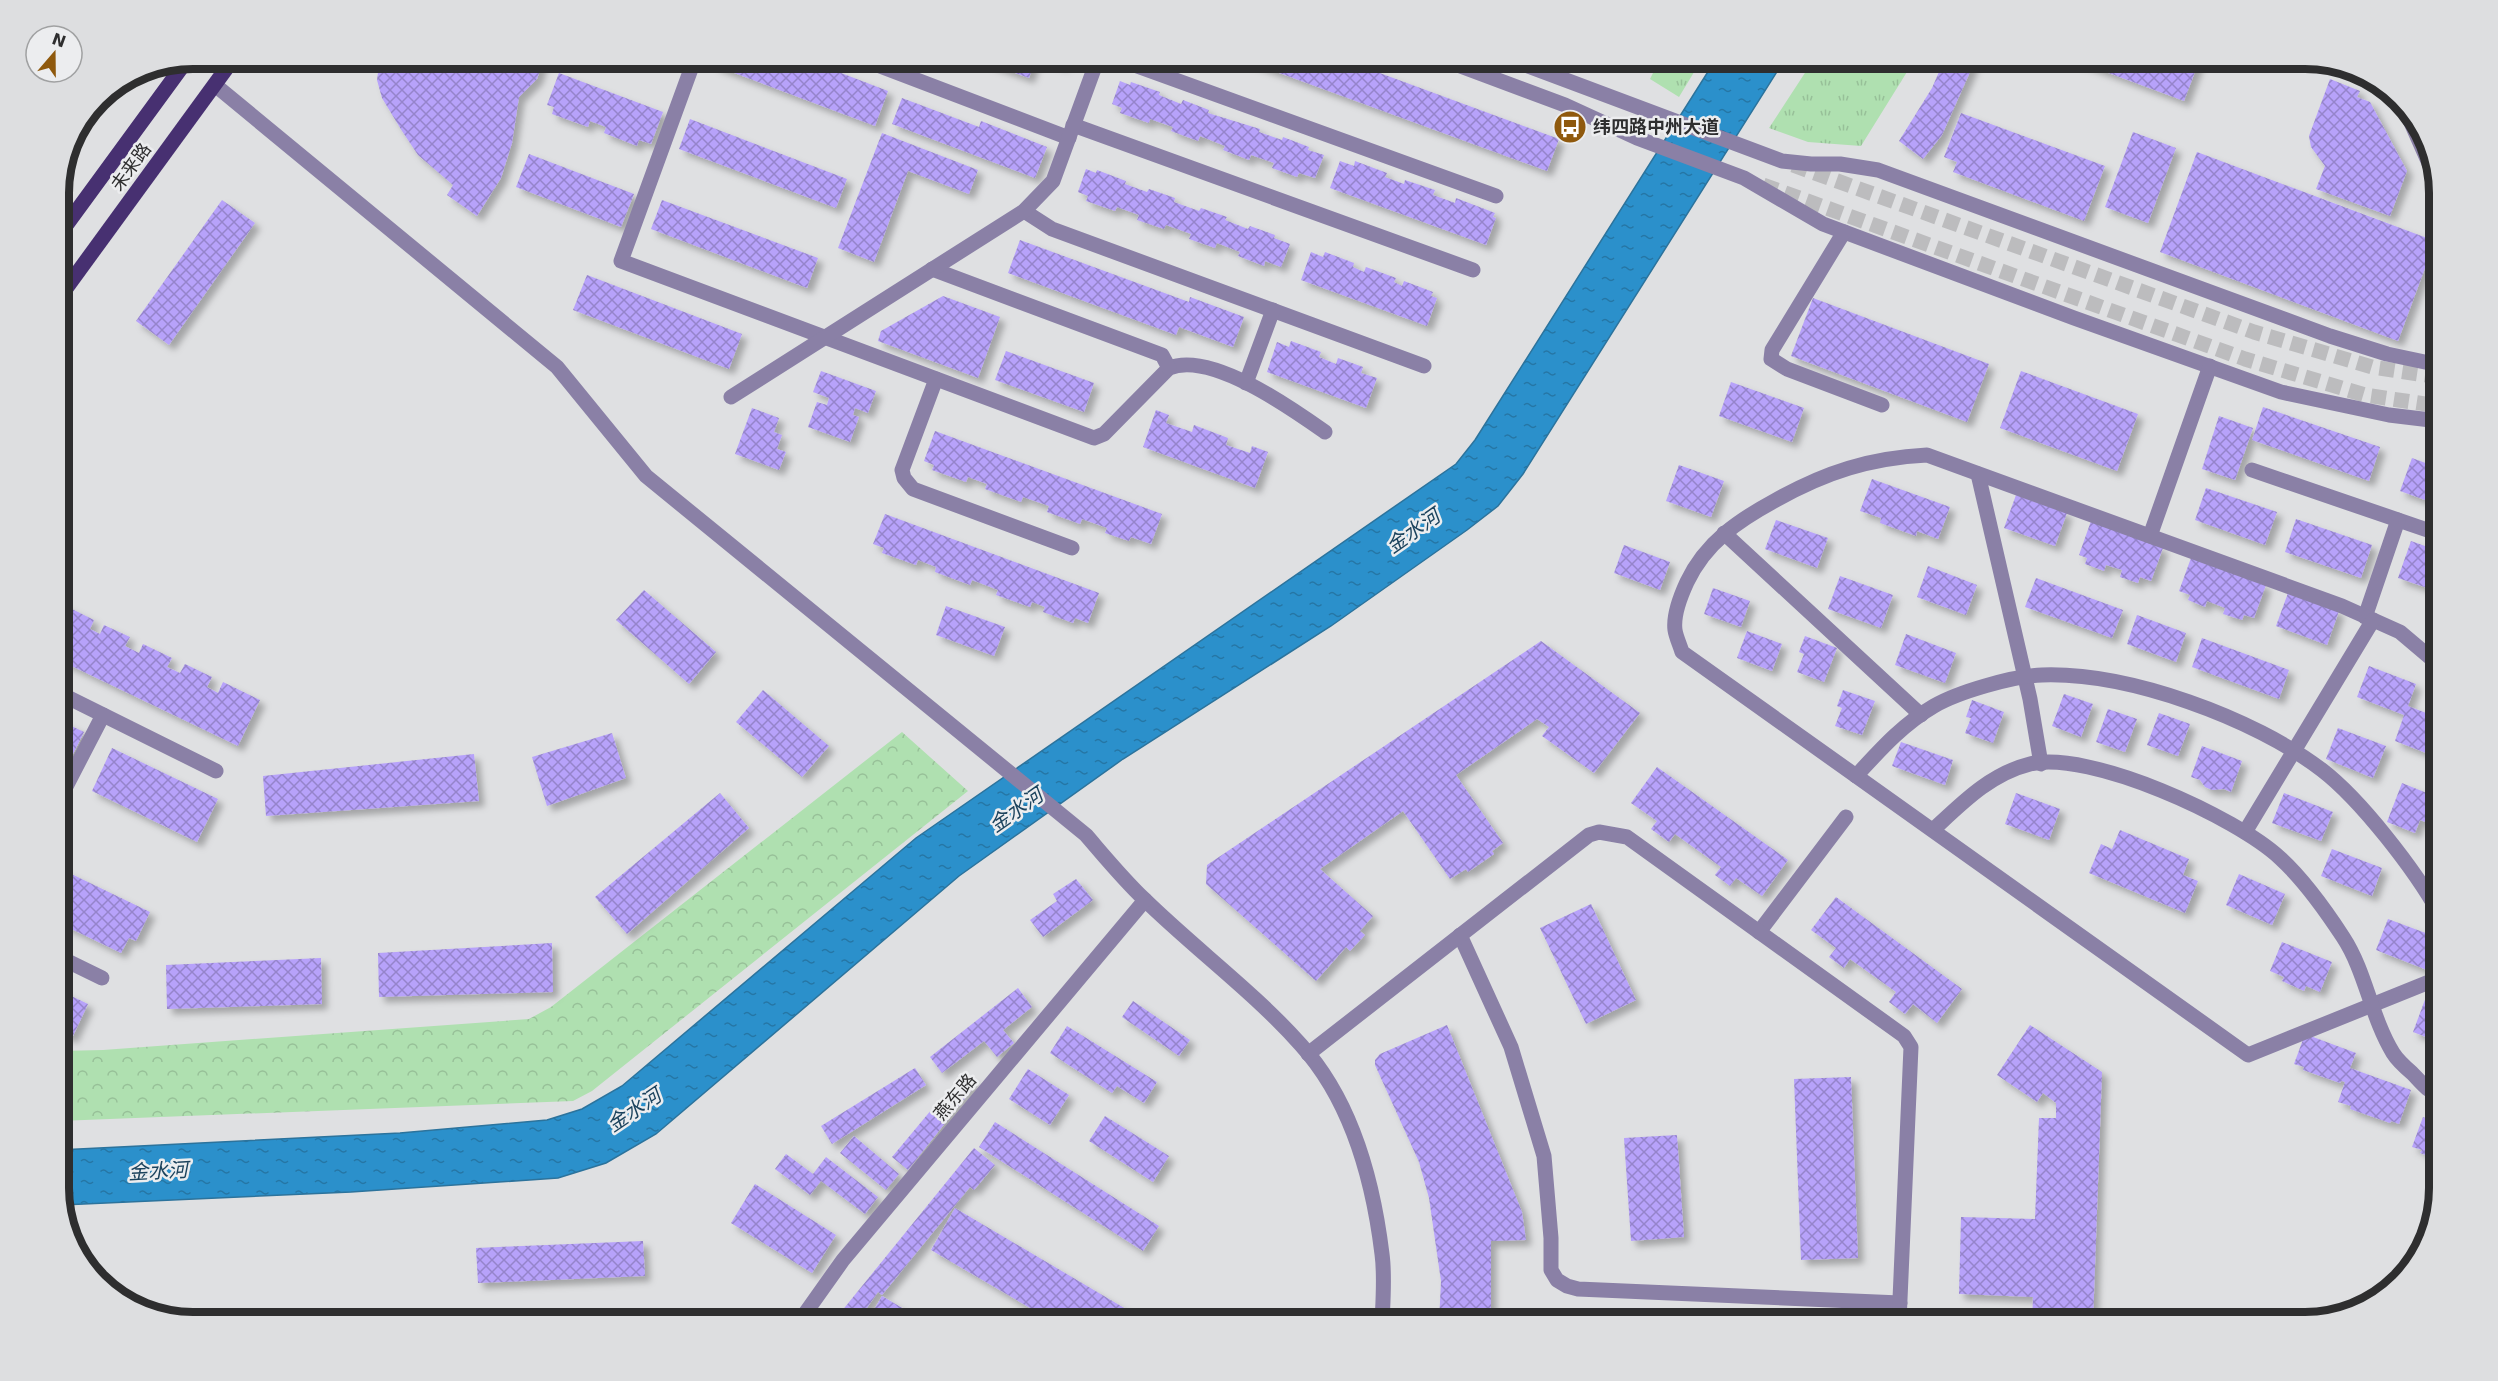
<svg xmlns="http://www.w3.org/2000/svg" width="2498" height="1381" font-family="'DejaVu Sans','Noto Sans SC',sans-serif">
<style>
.grass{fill:url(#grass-tufts)}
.park{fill:url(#park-crowns)}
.water{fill:url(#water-ripples);stroke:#2c739c;stroke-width:1.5}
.building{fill:url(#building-cross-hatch);filter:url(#shadow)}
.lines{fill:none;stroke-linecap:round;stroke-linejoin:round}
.minor-tunnel{stroke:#bcbcbe;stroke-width:15;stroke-dasharray:15 8;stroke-linecap:butt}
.minor{stroke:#8a80a6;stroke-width:15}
.major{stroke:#473071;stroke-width:15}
.labels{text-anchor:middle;stroke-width:5;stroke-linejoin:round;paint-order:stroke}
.poi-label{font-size:18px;font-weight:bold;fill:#2e2e2f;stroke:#ecedef;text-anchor:start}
.street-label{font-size:18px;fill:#2e2e2f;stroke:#ecedef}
.water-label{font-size:20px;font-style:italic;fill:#1c435d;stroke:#ecedef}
.rim{fill:none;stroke:#2e2e2f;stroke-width:8}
</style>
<defs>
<pattern id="grass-tufts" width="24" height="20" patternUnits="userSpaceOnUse" patternTransform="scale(1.5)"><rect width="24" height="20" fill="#afe0b0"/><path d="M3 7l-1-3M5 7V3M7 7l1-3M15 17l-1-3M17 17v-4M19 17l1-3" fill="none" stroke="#97c098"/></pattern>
<pattern id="park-crowns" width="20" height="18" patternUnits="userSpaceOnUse" patternTransform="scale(1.5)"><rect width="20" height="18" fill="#afe0b0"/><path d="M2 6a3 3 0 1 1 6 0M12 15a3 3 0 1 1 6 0" fill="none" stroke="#97c098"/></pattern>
<pattern id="water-ripples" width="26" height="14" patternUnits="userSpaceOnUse" patternTransform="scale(1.5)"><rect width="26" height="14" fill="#2b90cb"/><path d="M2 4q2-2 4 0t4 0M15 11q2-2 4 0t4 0" fill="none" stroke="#2576a5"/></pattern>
<pattern id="building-cross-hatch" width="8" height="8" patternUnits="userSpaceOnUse" patternTransform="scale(1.5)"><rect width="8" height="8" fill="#b7a2fa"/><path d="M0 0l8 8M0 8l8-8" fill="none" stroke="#9584cb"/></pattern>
<filter id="shadow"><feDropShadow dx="5.5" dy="5.5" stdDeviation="3" flood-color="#0004"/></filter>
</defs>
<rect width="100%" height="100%" fill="#dfe0e2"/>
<g class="grass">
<polygon points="1660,59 1702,59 1679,97 1650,79"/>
<polygon points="1814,59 1814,58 1915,59 1861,146 1808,142 1769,128"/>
</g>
<polygon class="park" points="902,732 968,791 592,1091 573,1101 59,1121 59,1051 103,1050 529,1019 551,1007"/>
<polygon class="water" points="1716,59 1785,59 1523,474 1498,506 1467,530 1331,626 1123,759 959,876 656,1134 606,1163 558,1178 351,1192 62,1205 59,1196 59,1150 400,1133 547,1120 582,1109 622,1086 916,838 1456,464 1475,440"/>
<g class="building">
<polygon points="380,58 544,58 537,79 519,97 512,143 501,178 477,216 447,195 453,185 418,155 402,131 382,98 377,80"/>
<polygon points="716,58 802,58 888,91 875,126 713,65"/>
<polygon points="989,58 1036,58 1029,78 987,63"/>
<polygon points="1050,58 1065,58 1063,66 1050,61"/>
<polygon points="1339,58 1559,139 1547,171 1241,59"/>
<polygon points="1945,58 1964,58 1974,63 1942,135 1923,159 1899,141 1932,88"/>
<polygon points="2192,58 2199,61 2184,101 2071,59"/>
<polygon points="559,73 663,112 651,144 639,140 637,146 604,133 606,127 590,121 588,127 552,114 554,107 547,105"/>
<polygon points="2330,79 2360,91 2357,97 2370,102 2407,171 2390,216 2316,189 2325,166 2311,147 2309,136"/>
<polygon points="1120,81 1130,85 1131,82 1160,92 1159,95 1181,104 1183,100 1209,110 1208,113 1260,129 1259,132 1282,140 1283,137 1309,147 1308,150 1324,155 1315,178 1299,173 1297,177 1272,168 1274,163 1251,155 1249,160 1223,150 1225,146 1200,136 1198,141 1171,131 1173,127 1150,119 1149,123 1120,113 1122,108 1112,104"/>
<polygon points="902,98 979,127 981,121 1047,147 1035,178 892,124"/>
<polygon points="1961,113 2105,166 2084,221 1953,172 1957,162 1944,157"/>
<polygon points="690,119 847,179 836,208 679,149"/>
<polygon points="2133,132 2176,148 2148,223 2105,207"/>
<polygon points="882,133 978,170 969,194 908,171 874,262 838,248"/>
<polygon points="2197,152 2435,241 2398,341 2160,252"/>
<polygon points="529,154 634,194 621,227 516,187"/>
<polygon points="1340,161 1354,166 1355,161 1387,173 1385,177 1404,184 1405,180 1435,190 1433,195 1455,203 1456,198 1495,213 1493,217 1496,218 1486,245 1330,188"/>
<polygon points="1086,169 1096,173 1097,170 1126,181 1125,184 1147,192 1149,189 1175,198 1174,202 1199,211 1201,208 1227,217 1225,220 1248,229 1250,226 1275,235 1274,238 1290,244 1281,267 1265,261 1264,266 1238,256 1240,252 1217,243 1215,248 1189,239 1191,234 1166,225 1164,229 1137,220 1139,215 1117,207 1115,211 1086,201 1088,196 1078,192"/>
<polygon points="222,200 255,223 169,345 136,321"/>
<polygon points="662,200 818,258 807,288 651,229"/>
<polygon points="1020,240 1189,302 1190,297 1244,317 1233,347 1179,327 1176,335 1008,273"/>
<polygon points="1311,252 1323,257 1325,252 1354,263 1353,267 1364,272 1366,267 1396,278 1394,282 1402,286 1404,281 1433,292 1431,296 1437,298 1427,326 1301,280"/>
<polygon points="587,275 742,334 729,369 573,310"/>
<polygon points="943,296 1000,317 978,378 878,341 881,331"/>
<polygon points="1813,298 1989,364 1967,422 1791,356"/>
<polygon points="1291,341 1321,352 1319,357 1336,364 1338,358 1363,367 1361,373 1377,378 1366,408 1267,372 1277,342 1289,347"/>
<polygon points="1006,351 1094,383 1084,412 995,380"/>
<polygon points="821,371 876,391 868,413 855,408 853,415 859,417 850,442 808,427 817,402 827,405 829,398 813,392"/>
<polygon points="2021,371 2138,414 2117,471 2000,428"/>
<polygon points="1731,382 1804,408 1792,442 1719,416"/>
<polygon points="2263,407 2380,447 2369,481 2252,440"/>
<polygon points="752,408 779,418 774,432 782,435 777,449 786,452 779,470 735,454"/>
<polygon points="1156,410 1169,415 1166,423 1192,432 1194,425 1228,438 1226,445 1250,453 1252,446 1268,452 1255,488 1143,447"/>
<polygon points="2219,416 2253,428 2235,480 2202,469"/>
<polygon points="935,431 1162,514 1151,544 1131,537 1129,541 1105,533 1107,528 1082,519 1080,524 1047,512 1049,506 1023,497 1021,502 985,489 987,484 968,477 966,482 932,470 934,465 924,461"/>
<polygon points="2412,458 2439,468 2439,505 2400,491"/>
<polygon points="1679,465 1724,481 1711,517 1666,501"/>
<polygon points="1872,479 1950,507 1938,539 1917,531 1916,536 1880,523 1881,518 1860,511"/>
<polygon points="2206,488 2277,512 2265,545 2195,520"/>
<polygon points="2016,495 2067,513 2055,546 2004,528"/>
<polygon points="885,514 1099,593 1088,623 1075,618 1073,623 1043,612 1045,607 1032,602 1030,607 996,595 998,590 972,580 970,585 935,572 936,567 918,560 916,565 882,553 884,548 873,544"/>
<polygon points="2296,519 2372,545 2361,578 2285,552"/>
<polygon points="1776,520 1828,538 1817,568 1765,549"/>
<polygon points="2091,521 2163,548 2151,581 2140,577 2138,583 2120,577 2122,570 2106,565 2104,571 2085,564 2087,558 2079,555"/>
<polygon points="2411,541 2439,551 2439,592 2398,578"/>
<polygon points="1624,545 1670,562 1660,590 1614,573"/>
<polygon points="2191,558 2266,585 2254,618 2244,615 2242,620 2223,614 2225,608 2207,601 2205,607 2188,600 2190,595 2179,591"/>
<polygon points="1928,566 1977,585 1966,615 1917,597"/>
<polygon points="1840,576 1893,595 1881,628 1828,609"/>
<polygon points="2036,578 2123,610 2112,638 2025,607"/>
<polygon points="1713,588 1750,601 1741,627 1704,614"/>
<polygon points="644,590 716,652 689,684 616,620"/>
<polygon points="2288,593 2339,611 2327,645 2276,626"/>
<polygon points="64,605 94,620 90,629 100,634 104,625 130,637 125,646 139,653 143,644 172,658 167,667 180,673 185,664 212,677 207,687 218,693 223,682 260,700 238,746 59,660 59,613"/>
<polygon points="946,606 1005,627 994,656 936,635"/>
<polygon points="2137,615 2186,633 2176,662 2127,644"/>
<polygon points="1747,631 1782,644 1772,671 1737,658"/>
<polygon points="1906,634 1956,653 1945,683 1895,665"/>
<polygon points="1805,636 1837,648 1824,682 1797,672 1804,654 1799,652"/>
<polygon points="2202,638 2289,670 2279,699 2192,667"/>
<polygon points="1541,641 1640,713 1594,773 1542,736 1549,727 1537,719 1456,775 1503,843 1492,851 1494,854 1468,872 1466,869 1450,879 1403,811 1320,869 1373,916 1360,931 1365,935 1350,951 1346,947 1316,981 1206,884 1207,865"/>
<polygon points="2369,666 2416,684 2408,706 2439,718 2439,758 2395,741 2404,715 2357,697"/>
<polygon points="763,690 829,746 802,777 736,722"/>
<polygon points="1843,690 1875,701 1862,735 1835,726 1842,708 1837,706"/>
<polygon points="2064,694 2093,704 2081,737 2052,726"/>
<polygon points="1972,700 2004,712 1993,743 1965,733 1971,718 1966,717"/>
<polygon points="2108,709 2137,719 2125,752 2096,742"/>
<polygon points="2159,713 2190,724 2178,756 2147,745"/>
<polygon points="59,720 84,732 63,774 59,772"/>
<polygon points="2338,728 2386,746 2373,778 2326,759"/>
<polygon points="612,733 626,778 547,806 532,757"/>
<polygon points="1901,742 1953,760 1945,785 1892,766"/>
<polygon points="2202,746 2242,761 2231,792 2224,789 2212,790 2205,787 2200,780 2191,777"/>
<polygon points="112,748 218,799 197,842 92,791"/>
<polygon points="474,754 479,801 266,816 263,776"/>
<polygon points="1657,767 1788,860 1762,896 1736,878 1730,886 1715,875 1721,867 1675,834 1669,842 1651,829 1657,821 1631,803"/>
<polygon points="2402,783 2439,798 2439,827 2420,820 2415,833 2387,822"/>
<polygon points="720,793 749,828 627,934 595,897"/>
<polygon points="2016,793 2060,809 2049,840 2005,824"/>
<polygon points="2284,793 2333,812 2321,841 2272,823"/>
<polygon points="2120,830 2189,859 2183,875 2198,881 2185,913 2089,873 2101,844 2112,849"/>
<polygon points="2332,849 2382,868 2372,896 2321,876"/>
<polygon points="59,868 150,912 136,941 129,938 121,953 59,923"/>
<polygon points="2239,874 2285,894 2272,925 2226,905"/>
<polygon points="1076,879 1093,900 1043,937 1030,920 1057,901 1053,894"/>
<polygon points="1836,897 1962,989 1937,1023 1913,1004 1905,1014 1889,1002 1896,992 1850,959 1844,968 1829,957 1836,948 1811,930"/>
<polygon points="1591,904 1636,1000 1586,1024 1540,928"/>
<polygon points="2388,919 2439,938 2427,970 2376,950"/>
<polygon points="2282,942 2332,962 2320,992 2306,986 2304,991 2282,981 2284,977 2270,971"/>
<polygon points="552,943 553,992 379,997 378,953"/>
<polygon points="321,958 322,1004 167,1009 166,965"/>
<polygon points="1018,988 1032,1007 1003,1030 1014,1043 997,1057 984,1041 942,1073 930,1057"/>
<polygon points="59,990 88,1004 72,1038 59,1032"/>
<polygon points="2426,997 2439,1002 2439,1042 2413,1032"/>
<polygon points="1133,1001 1190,1040 1179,1056 1122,1017"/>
<polygon points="1447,1025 1522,1212 1526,1240 1491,1241 1491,1312 1524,1312 1524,1322 1439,1322 1441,1281 1429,1198 1419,1162 1375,1065 1375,1060 1380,1054"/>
<polygon points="2030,1025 2102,1072 2093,1322 2032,1322 2033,1297 1959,1294 1961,1217 2035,1219 2039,1118 2056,1118 2056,1103 2043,1093 2037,1102 1997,1075"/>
<polygon points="1067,1026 1157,1082 1144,1103 1117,1086 1112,1093 1050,1053"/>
<polygon points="2305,1034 2356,1053 2350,1068 2411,1090 2399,1124 2391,1121 2390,1123 2350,1109 2351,1106 2338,1102 2345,1082 2341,1081 2340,1083 2303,1070 2304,1067 2294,1064"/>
<polygon points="915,1068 926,1085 832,1144 821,1126"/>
<polygon points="1028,1069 1069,1095 1050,1125 1009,1099"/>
<polygon points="1851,1077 1858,1258 1801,1260 1794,1079"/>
<polygon points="969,1078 976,1084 908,1170 892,1157 937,1103 944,1109"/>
<polygon points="1105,1116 1169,1156 1153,1182 1089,1141"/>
<polygon points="2423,1117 2439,1123 2439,1160 2420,1153 2422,1150 2412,1147"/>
<polygon points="995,1122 1159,1226 1143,1251 979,1147"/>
<polygon points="1677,1135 1684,1237 1631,1241 1624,1138"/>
<polygon points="854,1136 899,1174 886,1190 840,1153"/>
<polygon points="974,1148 995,1165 974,1190 970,1187 882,1295 878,1292 857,1322 854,1322 841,1312"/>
<polygon points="786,1154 813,1174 826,1157 878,1197 865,1214 821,1181 810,1195 775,1169"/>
<polygon points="755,1184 836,1235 812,1273 731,1223"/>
<polygon points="955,1208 1148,1322 1054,1322 931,1250"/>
<polygon points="643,1241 645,1276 478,1283 476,1248"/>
<polygon points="882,1296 926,1322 863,1322 865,1318 868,1320"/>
<polygon points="372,1312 428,1313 428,1322 372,1322"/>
<polygon points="1626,1313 1679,1317 1678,1322 1625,1322"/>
<polygon points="601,1316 672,1317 671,1322 601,1322"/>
<polygon points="684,1318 748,1320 748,1322 684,1322"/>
<polygon points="439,1319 482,1320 482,1322 439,1322"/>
</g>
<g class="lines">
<g class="minor-tunnel">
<polyline points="1793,165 2254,332 2372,367 2439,377"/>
<polyline points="1763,185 2245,359 2365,395 2439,406"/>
</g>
<g class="minor">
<path d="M695,58L621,261L1094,438L1104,434L1169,368C1211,351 1291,408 1325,432"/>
<polyline points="859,58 1069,138"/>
<polyline points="1115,58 1496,196"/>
<polyline points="1439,58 1565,105 1637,138 1744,178 1823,224 2074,318 2281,392 2389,415 2439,421"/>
<polyline points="1507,58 1782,161 1811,164 1840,164 1878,170 2330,336 2387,354 2439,365"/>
<path d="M215,85L557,367L646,476L1086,835C1105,857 1123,879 1144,899C1195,949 1254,992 1301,1045C1352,1101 1373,1180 1382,1254C1385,1276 1383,1300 1382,1322"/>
<polyline points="2405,109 2439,186"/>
<polyline points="1073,125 1473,270"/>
<polyline points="1024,211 1052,229 1424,366"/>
<polyline points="1844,232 1772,350 1771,359 1787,369 1882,405"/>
<polyline points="932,269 1162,355 1169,368"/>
<polyline points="936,379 902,470 904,478 913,489 1072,548"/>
<polyline points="1246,383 1273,310"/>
<polyline points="731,397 1024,211 1053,181 1098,58"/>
<polyline points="2252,470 2439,534"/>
<polyline points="1978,474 2030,699 2041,764"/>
<polyline points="1724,533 1921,715"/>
<polyline points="2150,536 2210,366"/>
<polyline points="2365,617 2398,520"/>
<path d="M2439,665L2400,632L2342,606L1927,455C1870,458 1826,472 1776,500C1739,520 1706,542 1687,582C1681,595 1673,615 1675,630C1676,637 1680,645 1682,652L2248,1055L2439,978"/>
<polyline points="59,693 216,771"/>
<path d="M1856,776C1880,750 1903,724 1934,706C1958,692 2013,676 2042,675C2128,672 2254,718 2322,770C2361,800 2415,870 2439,913"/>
<polyline points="59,800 103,715"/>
<path d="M1933,830C1962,803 1990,774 2030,764C2090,750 2236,817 2280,858C2303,879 2326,911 2343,937C2366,972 2371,1017 2393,1053C2398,1061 2405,1067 2412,1073C2421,1082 2427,1091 2439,1095"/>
<polyline points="2245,832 2373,620"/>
<polyline points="1759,932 1846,817"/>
<polyline points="1460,935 1511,1047 1544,1156 1551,1238 1551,1270 1557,1280 1567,1286 1578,1289 1900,1303"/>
<polyline points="59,957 102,978"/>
<polyline points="1308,1054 1589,835 1599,832 1627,837 1904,1036 1911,1047 1899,1322"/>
<polyline points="808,1311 828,1322"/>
<polyline points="799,1322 843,1260 1145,900"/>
</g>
<g class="major">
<polyline points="59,235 187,60"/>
<polyline points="59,298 234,58"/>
</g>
</g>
<defs>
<g id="bus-disc" transform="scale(1.725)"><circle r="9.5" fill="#8f590d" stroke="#ecedef"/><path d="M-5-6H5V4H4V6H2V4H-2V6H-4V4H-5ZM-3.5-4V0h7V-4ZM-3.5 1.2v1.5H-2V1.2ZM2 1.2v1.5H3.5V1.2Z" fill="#fff"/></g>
</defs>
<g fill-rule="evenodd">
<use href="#bus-disc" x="1570" y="127"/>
</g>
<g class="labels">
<g class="poi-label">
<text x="1593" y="133">纬四路中州大道</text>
</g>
<g class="street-label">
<text transform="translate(131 167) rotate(-54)" y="6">未来路</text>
<text transform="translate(955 1097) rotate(-50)" y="6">燕东路</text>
</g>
<g class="water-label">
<text transform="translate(1413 531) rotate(-35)" y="7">金水河</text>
<text transform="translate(1016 810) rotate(-35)" y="7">金水河</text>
<text transform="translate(634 1110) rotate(-34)" y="7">金水河</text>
<text transform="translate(158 1171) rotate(-3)" y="7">金水河</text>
</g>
</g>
<path d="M0 0H2498V1381H0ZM193 69H2305A124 124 0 0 1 2429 193V1188A124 124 0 0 1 2305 1312H193A124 124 0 0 1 69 1188V193A124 124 0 0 1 193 69Z" fill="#dddee0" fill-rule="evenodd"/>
<path class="rim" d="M193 69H2305A124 124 0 0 1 2429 193V1188A124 124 0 0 1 2305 1312H193A124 124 0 0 1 69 1188V193A124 124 0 0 1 193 69Z"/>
<g transform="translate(54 54) rotate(20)"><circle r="28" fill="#ecedef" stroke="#a0a1a2" stroke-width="1.5"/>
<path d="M0-4.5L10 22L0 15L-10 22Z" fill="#8f590d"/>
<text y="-9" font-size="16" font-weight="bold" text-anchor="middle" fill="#2e2e2f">N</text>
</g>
</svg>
